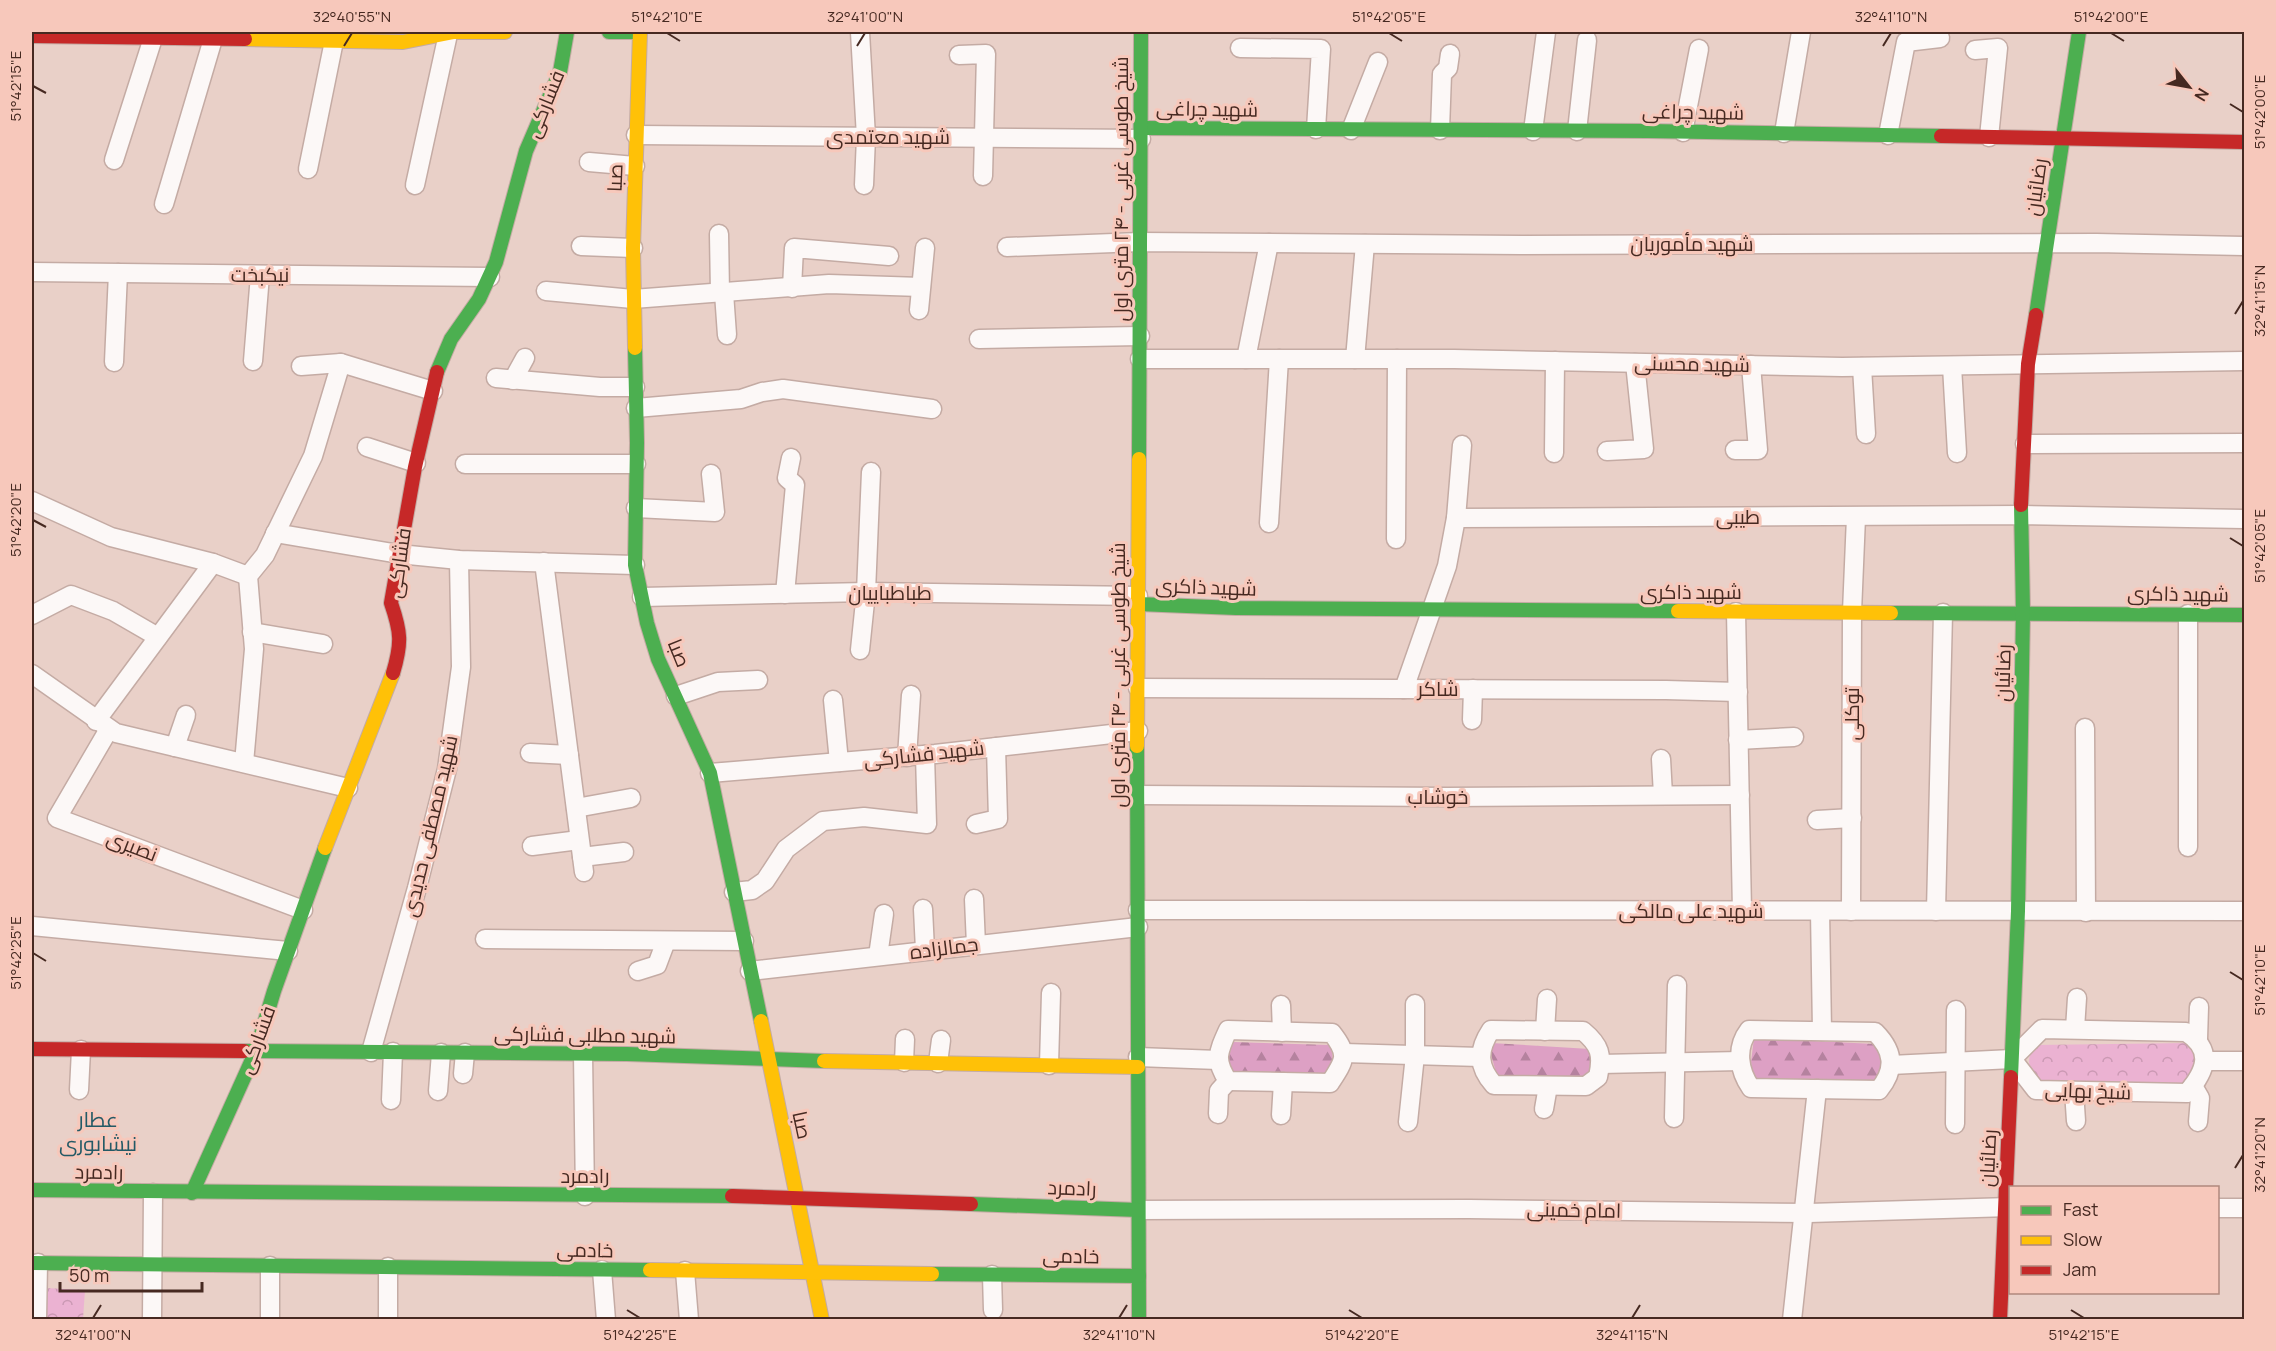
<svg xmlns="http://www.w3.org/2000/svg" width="2276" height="1351" font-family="Manrope,Cairo,sans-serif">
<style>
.forest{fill:url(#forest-firs)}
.park{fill:url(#park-crowns)}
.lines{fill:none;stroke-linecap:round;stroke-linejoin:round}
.street-casing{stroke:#c4aba4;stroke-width:21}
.fast-casing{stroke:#c4aba4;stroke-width:16}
.slow-casing{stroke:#c4aba4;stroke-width:16}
.jam-casing{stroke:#c4aba4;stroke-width:16}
.street{stroke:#fcf8f7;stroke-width:18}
.fast{stroke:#4caf50;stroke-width:14}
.slow{stroke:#ffc107;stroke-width:14}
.jam{stroke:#c62828;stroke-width:14}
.ticks{fill:none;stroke:#462921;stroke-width:2}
.labels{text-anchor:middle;stroke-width:6;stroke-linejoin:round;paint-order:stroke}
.street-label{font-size:20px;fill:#462921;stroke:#f7c8bb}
.neighbourhood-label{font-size:21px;fill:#245a66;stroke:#f7c8bb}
.neatline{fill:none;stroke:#462921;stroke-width:2}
.ticks-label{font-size:15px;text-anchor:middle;fill:#462921}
</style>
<defs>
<pattern id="forest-firs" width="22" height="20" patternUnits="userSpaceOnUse" patternTransform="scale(1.5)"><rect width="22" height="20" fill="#dda0c4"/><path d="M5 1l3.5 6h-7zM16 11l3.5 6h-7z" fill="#b5829f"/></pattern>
<pattern id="park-crowns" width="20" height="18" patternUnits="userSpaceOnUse" patternTransform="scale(1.5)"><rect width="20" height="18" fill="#ebb2d2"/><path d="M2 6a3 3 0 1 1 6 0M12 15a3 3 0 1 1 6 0" fill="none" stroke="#cb99b4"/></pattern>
</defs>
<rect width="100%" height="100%" fill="#e9d0c8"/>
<g class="forest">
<path d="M1754,1038L1875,1044C1883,1057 1884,1066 1878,1081L1753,1078L1751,1062Z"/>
<path d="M1233,1042L1329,1045C1335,1057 1333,1063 1327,1075L1234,1074C1226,1065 1229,1053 1233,1042Z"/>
<path d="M1491,1043L1590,1049L1593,1069L1588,1077L1496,1075C1495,1063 1489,1056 1491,1043Z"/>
</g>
<g class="park">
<path d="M2190,1043L2196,1050L2194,1066L2183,1085L2039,1080C2027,1070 2026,1058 2035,1045Z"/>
<polygon points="45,1288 85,1290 83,1319 44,1320"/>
</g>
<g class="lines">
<g class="street-casing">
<g id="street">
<polyline points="860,32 866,137 864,185"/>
<polyline points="1240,48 1321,49 1316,129"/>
<polyline points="1975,50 1998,48 1989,137"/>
<polyline points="959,55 986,54 983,176"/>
<polyline points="1351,130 1378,62"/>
<polyline points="1440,130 1442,74 1448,68 1450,54"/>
<polyline points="1533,131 1546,32"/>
<polyline points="1577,131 1587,40"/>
<polyline points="1683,132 1699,49"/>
<polyline points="1784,133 1801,32"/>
<polyline points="636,135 1141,139"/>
<polyline points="1888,135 1906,42 1940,38"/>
<polyline points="114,160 153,38"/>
<polyline points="589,162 635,166"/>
<polyline points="308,169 334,41"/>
<polyline points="415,185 448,34"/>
<polyline points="164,204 213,39"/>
<polyline points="719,234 720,293"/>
<polyline points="581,246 633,248"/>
<polyline points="1007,247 1140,242 1521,245 2096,243 2244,246"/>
<polyline points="32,272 490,277"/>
<polyline points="792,288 794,248 889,256"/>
<polyline points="546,291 633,299 829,284 921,287"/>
<polyline points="724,293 727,335"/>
<polyline points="919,310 925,248"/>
<polyline points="979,339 1140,336"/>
<polyline points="1140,359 1454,359 1842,367 2244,361"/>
<polyline points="1246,359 1269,243"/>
<polyline points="1355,359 1365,244"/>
<polyline points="253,361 260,275"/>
<polyline points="114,362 118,273"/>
<polyline points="301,366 341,363 433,391"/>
<polyline points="1952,366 1957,453"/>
<polyline points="1862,367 1866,434"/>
<polyline points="496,378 600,387 635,387"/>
<polyline points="513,380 525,358"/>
<polyline points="636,408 741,399 762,392 783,389 932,409"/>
<polyline points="2025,444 2244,443"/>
<polyline points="367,447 416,463"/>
<polyline points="1735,450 1758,450 1751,365"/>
<polyline points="1607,451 1644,449 1635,363"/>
<polyline points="1554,453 1555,361"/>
<polyline points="465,464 636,464"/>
<polyline points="32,501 111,537 213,563 248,576"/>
<polyline points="636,508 715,512 711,474"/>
<polyline points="1456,518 2021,515 2244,519"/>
<polyline points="1269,523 1279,359"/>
<polyline points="275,533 399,554 459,560 635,565"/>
<polyline points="1396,539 1397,359"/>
<polyline points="544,562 584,872"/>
<polyline points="785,594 795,485 787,478 791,458"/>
<polyline points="642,597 866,592 1138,596"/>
<polyline points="1736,612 1742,911"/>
<polyline points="32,615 71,595 113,611 158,637"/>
<polyline points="252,632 323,644"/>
<polyline points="860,650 866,592 871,472"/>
<polyline points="32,674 116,733 348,788"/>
<polyline points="1138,688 1666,690 1738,692"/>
<polyline points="1404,689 1447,566 1456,518 1462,445"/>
<polyline points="676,696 718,682 758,680"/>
<polyline points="833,700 839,762"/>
<polyline points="1472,720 1473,689"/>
<polyline points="96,721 213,563"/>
<polyline points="2085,728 2086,912"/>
<polyline points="109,729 57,818 303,910"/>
<polyline points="1738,740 1794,737"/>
<polyline points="175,747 186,715"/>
<polyline points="530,753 569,755"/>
<polyline points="907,757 911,695"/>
<polyline points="1661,759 1663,795"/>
<polyline points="244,763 254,649 248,576 265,555 313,456 341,363"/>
<polyline points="710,773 935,754 1138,731"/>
<polyline points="1137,795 1447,797 1740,795"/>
<polyline points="576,808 631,798"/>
<polyline points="1817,820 1852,818"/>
<polyline points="976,824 998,819 996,747"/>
<polyline points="532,846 579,840"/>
<polyline points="2188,847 2188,614"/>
<polyline points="582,857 624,852"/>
<polyline points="734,892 752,890 765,881 786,849 823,821 864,817 927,824 925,755"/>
<polyline points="974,899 976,945"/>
<polyline points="923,909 925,950"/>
<polyline points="1138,910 2244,911"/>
<polyline points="1820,911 1822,1031"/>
<polyline points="1851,911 1852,612 1856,517"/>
<polyline points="1936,911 1943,613"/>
<polyline points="32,926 288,951"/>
<polyline points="485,939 744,941"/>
<polyline points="878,956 884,914"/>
<polyline points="638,971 657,965 666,941"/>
<polyline points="750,971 1138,927"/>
<polyline points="1281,1005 1282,1032"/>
<path d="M2042,1029L2186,1032C2214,1050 2206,1071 2187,1093L2036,1090L2012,1059Z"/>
<polyline points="2075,1029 2077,998"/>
<path d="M1228,1030L1332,1033C1349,1055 1345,1060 1330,1083L1228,1081C1214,1060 1218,1052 1228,1030Z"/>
<path d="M1491,1030L1583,1031C1600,1045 1603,1055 1598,1077L1586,1086L1494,1085C1478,1067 1477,1051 1491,1030Z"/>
<path d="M1749,1030L1875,1032C1894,1051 1896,1069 1879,1090L1751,1088C1739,1071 1735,1048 1749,1030Z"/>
<polyline points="1545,1031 1547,999"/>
<polyline points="2198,1039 2199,1007"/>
<polyline points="371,1052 417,888 447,769 461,667 459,560"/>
<polyline points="1344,1053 1480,1057"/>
<polyline points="583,1054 585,1196"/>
<polyline points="1138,1057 1218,1060"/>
<polyline points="2205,1061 2244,1061"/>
<polyline points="904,1062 905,1039"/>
<polyline points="938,1063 941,1040"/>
<polyline points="1601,1064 1740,1061"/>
<polyline points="1049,1065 1051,993"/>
<polyline points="1891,1065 2012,1059"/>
<polyline points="463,1074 465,1053"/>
<polyline points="2193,1086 2200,1098 2198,1122"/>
<polyline points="79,1090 81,1050"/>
<polyline points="438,1091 441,1053"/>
<polyline points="2074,1091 2076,1121"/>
<polyline points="391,1100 393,1052"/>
<polyline points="1544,1109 1548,1086"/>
<polyline points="1218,1114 1219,1091 1228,1081"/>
<polyline points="1281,1115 1283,1082"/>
<polyline points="1674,1118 1677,985"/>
<polyline points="1408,1122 1415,1055 1415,1004"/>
<polyline points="1955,1124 1956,1010"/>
<polyline points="2218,1208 2244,1208"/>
<polyline points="1138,1210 1469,1209 1809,1213 2010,1207"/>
<polyline points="270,1266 270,1320"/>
<polyline points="602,1270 606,1320"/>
<polyline points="685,1271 689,1320"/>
<polyline points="992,1275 993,1310"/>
<polyline points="37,1320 38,1263"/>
<polyline points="152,1320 153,1193"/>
<polyline points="388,1320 388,1267"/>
<polyline points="1792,1320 1817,1089"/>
</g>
</g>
<g class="fast-casing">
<g id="fast">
<polyline points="609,32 640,32"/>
<polyline points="1141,128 1648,131 1941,136"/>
<polyline points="2036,315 2079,32"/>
<polyline points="635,348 637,443 635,565 647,623 658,659 710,773 761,1021"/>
<polyline points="437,372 451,339 479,299 496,262 526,151 560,72 567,32"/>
<polyline points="1139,459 1141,32"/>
<polyline points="1138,604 1236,608 1678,611"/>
<polyline points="1891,613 2244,615"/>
<polyline points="1137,746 1139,1320"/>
<polyline points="244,1051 627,1054 824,1061"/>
<polyline points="2011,1077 2018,911 2023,612 2021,505"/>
<polyline points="32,1190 732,1196"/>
<polyline points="192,1193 256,1051 274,991 325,848"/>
<polyline points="971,1204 1138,1210"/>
<polyline points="32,1263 650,1270"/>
<polyline points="932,1274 1139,1276"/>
</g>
</g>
<g class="slow-casing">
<g id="slow">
<polyline points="245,39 403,42 454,32 505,32"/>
<polyline points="635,348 633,248 640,32"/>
<polyline points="1678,611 1891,613"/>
<polyline points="1137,746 1139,459"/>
<polyline points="325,848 393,673"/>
<polyline points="761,1021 822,1320"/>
<polyline points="824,1061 1138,1067"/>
<polyline points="650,1270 932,1274"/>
</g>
</g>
<g class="jam-casing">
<g id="jam">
<polyline points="32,36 245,39"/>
<polyline points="1941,136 2244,142"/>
<polyline points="2021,505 2028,364 2036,315"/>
<path d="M393,673C402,643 401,632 391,603L415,467L437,372"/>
<polyline points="32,1049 244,1051"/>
<polyline points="732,1196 971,1204"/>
<polyline points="2000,1320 2011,1077"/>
</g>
</g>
<use href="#street" class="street"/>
<use href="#fast" class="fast"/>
<use href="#slow" class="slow"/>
<use href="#jam" class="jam"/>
</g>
<path class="ticks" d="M667,33L680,41M1389,33L1402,41M2111,33L2124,41M344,46L352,33M857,46L865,33M1883,46L1891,33M33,86L46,93M2230,104L2243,112M2235,314L2243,301M33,520L46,527M2230,538L2243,546M33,953L46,961M2230,972L2243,980M2235,1168L2243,1155M627,1310L640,1318M1349,1310L1362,1318M2071,1310L2084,1318M93,1318L101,1305M1119,1318L1127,1305M1632,1318L1640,1305"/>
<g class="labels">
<g class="street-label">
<text transform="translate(545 104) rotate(-68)" y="7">فشارکی</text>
<text transform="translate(1207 109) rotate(1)" y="7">شهید چراغی</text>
<text transform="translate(1693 112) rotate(1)" y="7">شهید چراغی</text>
<text x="888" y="144">شهید معتمدی</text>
<text transform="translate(615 178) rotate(-88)" y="7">صبا</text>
<text transform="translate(2036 187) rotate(-82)" y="7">رضائیان</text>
<text transform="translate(1121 189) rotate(-90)" y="7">شیخ طوسی غربی - ۲۴ متری اول</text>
<text x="1692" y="251">شهید مأموریان</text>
<text x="260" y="282">نیکبخت</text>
<text transform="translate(1692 364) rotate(1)" y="7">شهید محسنی</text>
<text x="1738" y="524">طیبی</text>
<text transform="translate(399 563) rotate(-82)" y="7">فشارکی</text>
<text transform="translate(1206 587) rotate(2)" y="7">شهید ذاکری</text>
<text x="1691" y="599">شهید ذاکری</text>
<text x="890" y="600">طباطباییان</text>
<text transform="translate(2178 594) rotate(1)" y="7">شهید ذاکری</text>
<text transform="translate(679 653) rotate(68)" y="7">صبا</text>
<text transform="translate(2003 673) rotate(-89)" y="7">رضائیان</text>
<text transform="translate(1118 675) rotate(-90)" y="7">شیخ طوسی غربی - ۲۴ متری اول</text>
<text x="1438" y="696">شاکر</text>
<text transform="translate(1852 714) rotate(-90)" y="7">توکلی</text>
<text transform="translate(924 754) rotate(-6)" y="7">شهید فشارکی</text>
<text x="1438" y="804">خوشاب</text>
<text transform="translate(430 826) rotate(-77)" y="7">شهید مصطفی حدیدی</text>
<text transform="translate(132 846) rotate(21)" y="7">نصیری</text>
<text x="1691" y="918">شهید علی مالکی</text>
<text transform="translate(944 948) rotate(-7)" y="7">جمالزاده</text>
<text transform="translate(585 1035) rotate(1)" y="7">شهید مطلبی فشارکی</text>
<text transform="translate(257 1040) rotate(-70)" y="7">فشارکی</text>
<text transform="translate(2088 1091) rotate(2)" y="7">شیخ بهایی</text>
<text transform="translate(802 1125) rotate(78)" y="7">صبا</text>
<text transform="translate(1988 1158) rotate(-87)" y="7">رضائیان</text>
<text transform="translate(99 1172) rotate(1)" y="7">رادمرد</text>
<text x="585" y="1183">رادمرد</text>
<text transform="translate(1072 1188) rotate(2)" y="7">رادمرد</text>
<text transform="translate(1574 1210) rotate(1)" y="7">امام خمینی</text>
<text transform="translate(585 1250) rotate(1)" y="7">خادمی</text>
<text transform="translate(1071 1256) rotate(1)" y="7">خادمی</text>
</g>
<g class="neighbourhood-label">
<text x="98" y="1127">عطار<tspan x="98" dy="24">نیشابوری</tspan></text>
</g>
</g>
<rect width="2276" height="1351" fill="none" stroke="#f7c8bb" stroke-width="66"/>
<rect x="2009" y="1186" width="210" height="108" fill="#f7c8bb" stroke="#b0887d" stroke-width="1.5"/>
<rect x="2021" y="1206" width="30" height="9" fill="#4caf50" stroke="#b0887d" stroke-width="1.5"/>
<text x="2063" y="1216" font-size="18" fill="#462921">Fast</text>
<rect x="2021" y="1236" width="30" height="9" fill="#ffc107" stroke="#b0887d" stroke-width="1.5"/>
<text x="2063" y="1246" font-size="18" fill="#462921">Slow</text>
<rect x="2021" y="1266" width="30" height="9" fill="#c62828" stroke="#b0887d" stroke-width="1.5"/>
<text x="2063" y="1276" font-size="18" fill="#462921">Jam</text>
<g transform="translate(2189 87) rotate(121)" stroke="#f7c8bb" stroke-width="4.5" paint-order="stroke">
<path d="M0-4.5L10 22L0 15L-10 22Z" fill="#462921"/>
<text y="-9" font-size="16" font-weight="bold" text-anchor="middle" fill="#462921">N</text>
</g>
<path d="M60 1282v9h142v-9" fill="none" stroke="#462921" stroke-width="3"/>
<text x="69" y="1282" font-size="18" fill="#462921" stroke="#f7c8bb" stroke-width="4.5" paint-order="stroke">50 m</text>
<rect x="33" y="33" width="2210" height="1285" class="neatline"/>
<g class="ticks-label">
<text x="352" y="22">32°40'55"N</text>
<text x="667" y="22">51°42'10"E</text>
<text x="865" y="22">32°41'00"N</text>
<text x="1389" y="22">51°42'05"E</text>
<text x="1891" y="22">32°41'10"N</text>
<text x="2111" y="22">51°42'00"E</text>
<text transform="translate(16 86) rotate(-90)" y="5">51°42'15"E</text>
<text transform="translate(2260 112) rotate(-90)" y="5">51°42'00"E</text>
<text transform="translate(2260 301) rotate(-90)" y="5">32°41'15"N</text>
<text transform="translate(16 520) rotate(-90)" y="5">51°42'20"E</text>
<text transform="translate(2260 546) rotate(-90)" y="5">51°42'05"E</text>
<text transform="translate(16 953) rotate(-90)" y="5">51°42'25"E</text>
<text transform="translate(2260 980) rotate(-90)" y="5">51°42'10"E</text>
<text transform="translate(2260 1155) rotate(-90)" y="5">32°41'20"N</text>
<text x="93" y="1340">32°41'00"N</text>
<text x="640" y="1340">51°42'25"E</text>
<text x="1119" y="1340">32°41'10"N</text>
<text x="1362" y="1340">51°42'20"E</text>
<text x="1632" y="1340">32°41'15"N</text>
<text x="2084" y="1340">51°42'15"E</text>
</g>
</svg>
